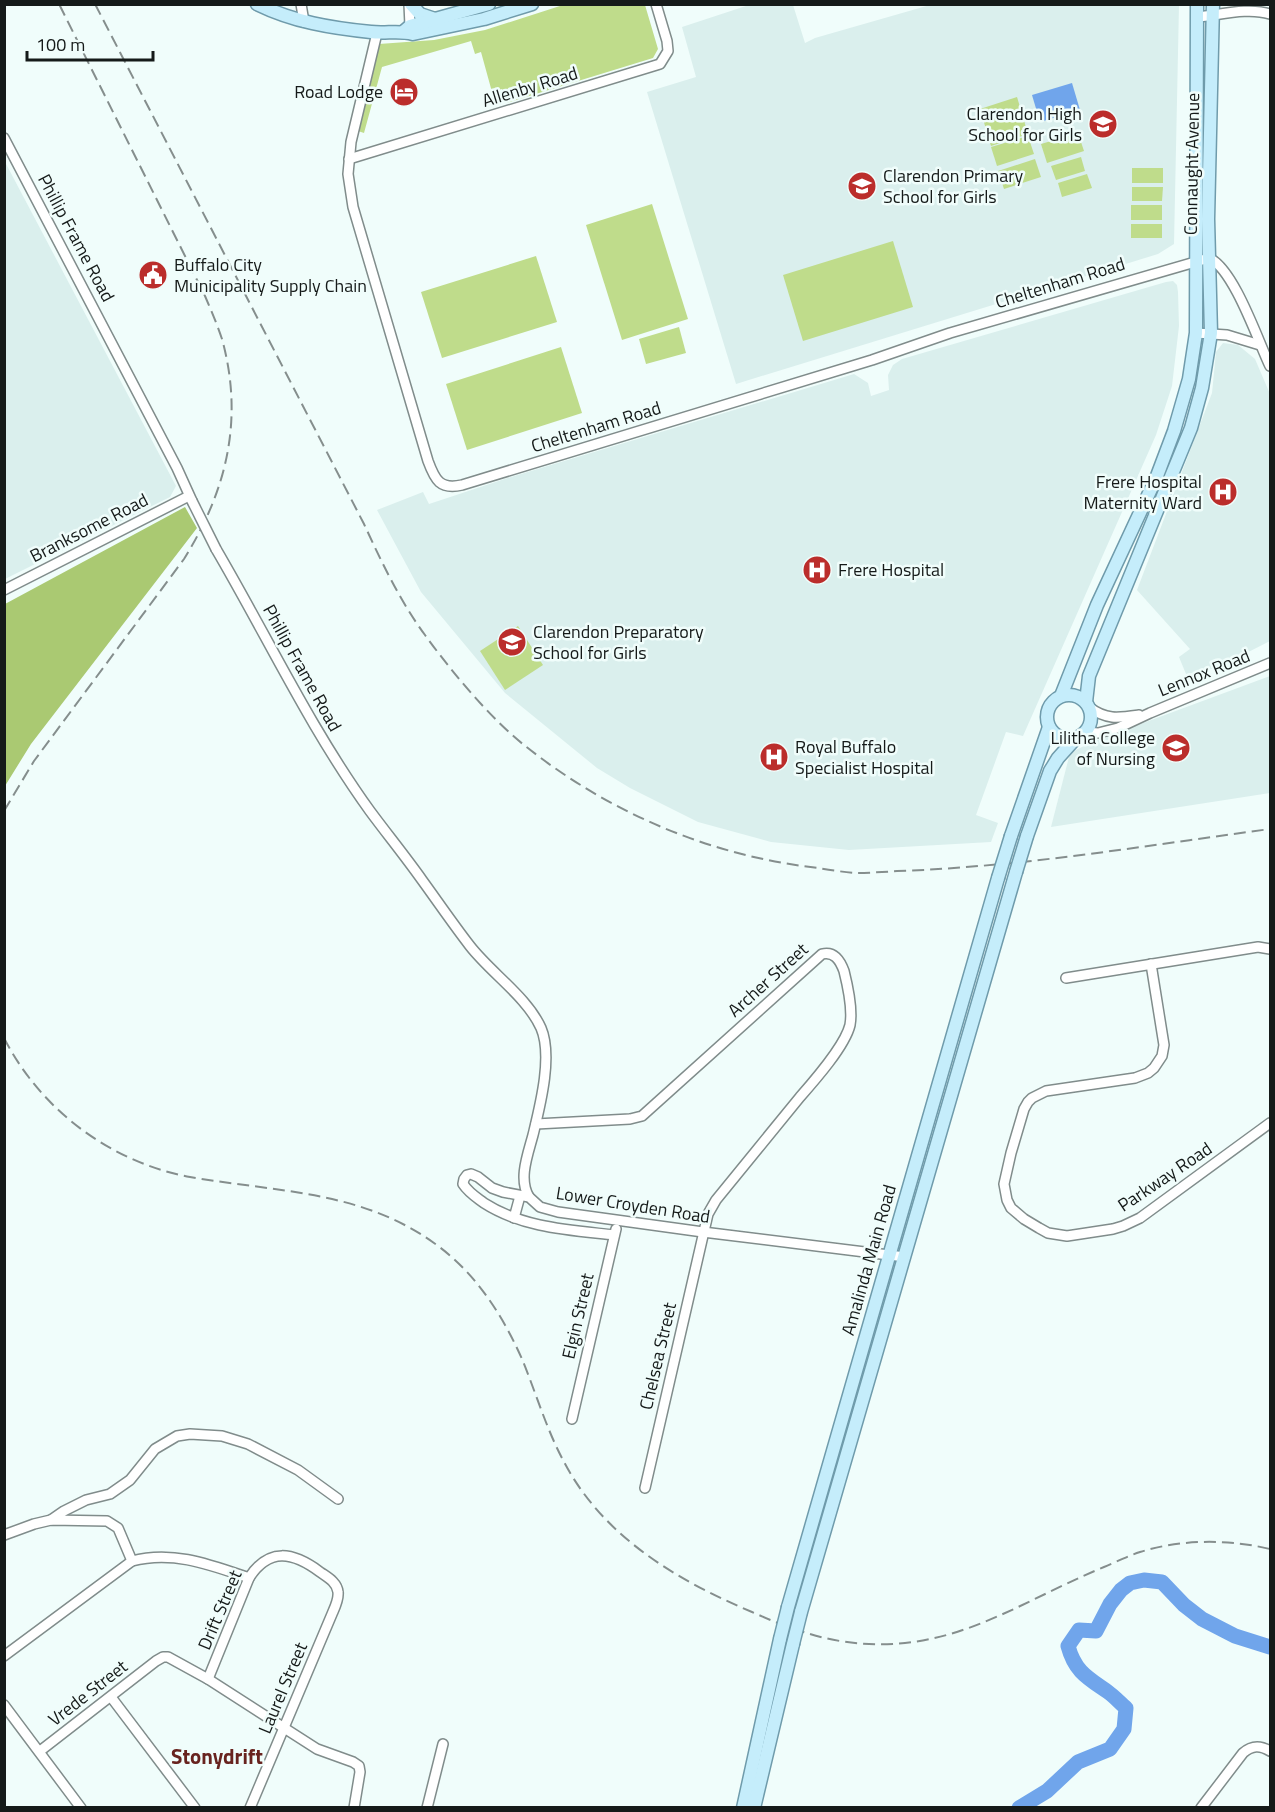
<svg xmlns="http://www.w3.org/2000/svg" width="1275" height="1812" font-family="'Titillium Web',sans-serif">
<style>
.built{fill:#daefed}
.green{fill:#bfdc8b}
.forest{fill:#aac972}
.water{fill:#70a5eb}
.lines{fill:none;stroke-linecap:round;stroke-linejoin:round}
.river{stroke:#70a5eb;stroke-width:15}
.minor-casing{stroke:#808c8b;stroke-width:12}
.major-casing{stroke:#6f9bab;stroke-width:15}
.minor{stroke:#fff;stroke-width:9}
.major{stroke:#c5edfb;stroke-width:12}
.rail{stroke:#858e8d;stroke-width:2;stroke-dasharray:12 6;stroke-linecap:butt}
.minor-bridge-casing{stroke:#808c8b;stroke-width:12;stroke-linecap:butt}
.major-bridge-casing{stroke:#6f9bab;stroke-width:15;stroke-linecap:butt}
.minor-bridge{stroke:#fff;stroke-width:9}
.major-bridge{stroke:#c5edfb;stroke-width:12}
.labels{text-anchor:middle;stroke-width:5;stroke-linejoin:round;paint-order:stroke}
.street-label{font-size:18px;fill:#151a19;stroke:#f0fdfb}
.poi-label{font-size:18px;fill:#151a19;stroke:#f0fdfb;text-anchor:start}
.quarter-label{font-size:21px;font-weight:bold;fill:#68231f;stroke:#f0fdfb}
</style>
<rect width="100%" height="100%" fill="#f0fdfb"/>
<g class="built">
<polygon points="749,5 793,5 805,43 815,38 930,5 1179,5 1174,244 1158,254 736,384 647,92 696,77 682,27"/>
<polygon points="4,160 176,486 170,497 5,579"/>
<polygon points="1173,281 1177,285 1178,292 1179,326 1172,386 1156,435 1023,736 1006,732 976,815 998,823 991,842 849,850 771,842 698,822 630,788 597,768 505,693 421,592 377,510 423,492 429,504 511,477 854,374 868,383 871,396 889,390 888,375 893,365 902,359 1166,282"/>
<polygon points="1223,343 1238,345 1255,359 1270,394 1270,641 1217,668 1186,674 1179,657 1190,649 1137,590 1212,393 1216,352"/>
<polygon points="1270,676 1270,793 1051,827 1070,753 1092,742"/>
</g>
<g class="green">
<polygon points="563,5 645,5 658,49 653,58 506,103 502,89 492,92 481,52 475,54 471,41 382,67 364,133 358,131 379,44 434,40 485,30"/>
<polygon points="1017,97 1028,134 991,146 980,109"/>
<polygon points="1078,133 1084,151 1047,163 1041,144"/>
<polygon points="1028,136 1034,154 997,166 991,147"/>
<polygon points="1081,157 1085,171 1056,180 1051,166"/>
<polygon points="1035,159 1041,177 1004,189 998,171"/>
<rect x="1132" y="168" width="31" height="15"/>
<polygon points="1087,174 1092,188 1062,197 1058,183"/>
<polygon points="1132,187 1163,187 1162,201 1132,201"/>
<polygon points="652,204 688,319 622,340 586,225"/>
<rect x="1131" y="205" width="31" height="15"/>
<rect x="1131" y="224" width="31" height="14"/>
<polygon points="893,241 913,307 803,341 783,275"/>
<polygon points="536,256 557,322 442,358 421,292"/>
<polygon points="679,327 686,353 646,364 639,339"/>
<polygon points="561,347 582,413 467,450 446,384"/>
<polygon points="518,626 543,665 505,690 480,651"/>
</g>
<polygon class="forest" points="185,507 197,528 31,744 5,786 5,604"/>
<polygon class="water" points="1072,83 1080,110 1040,122 1032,95"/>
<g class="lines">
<path class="river" d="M1019,1808L1047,1791L1078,1762L1110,1749L1124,1729L1126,1708C1120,1703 1115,1697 1108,1692C1088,1678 1075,1672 1068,1646L1079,1630L1096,1631L1110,1604L1121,1590L1130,1583L1144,1580L1162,1582L1184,1605L1202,1619L1235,1636L1270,1647"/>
<g class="minor-casing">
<g id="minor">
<polyline points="301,4 304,22"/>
<polyline points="409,4 410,26 412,32"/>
<path d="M1197,17C1220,15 1248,7 1270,14"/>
<path d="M377,33L351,142L348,174L353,207L428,461C435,480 440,490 462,485L872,360L950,333L1209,258C1234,269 1258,341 1270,366"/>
<polyline points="4,138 177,468 192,501"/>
<polyline points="349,159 660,64 668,51 667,41 656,4"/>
<polyline points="1196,333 1227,335 1260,345"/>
<path d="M216,549C267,636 310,728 370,811C387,834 405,856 422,880C438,902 453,924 470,946C491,973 527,997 541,1028C553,1056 540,1106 533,1135C528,1154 518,1179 529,1197"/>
<polyline points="4,590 189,496"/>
<path d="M1089,707C1106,720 1118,718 1139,715"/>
<polyline points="1085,732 1098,733 1118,728 1150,713 1270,663"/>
<polyline points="1151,964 1164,1045 1162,1056 1154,1068 1148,1073 1135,1078 1046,1091 1032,1098 1028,1102 1024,1109 1011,1153 1004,1184 1007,1200 1011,1208 1024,1219 1039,1228 1048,1233 1067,1236 1113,1229 1123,1226 1140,1218 1270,1123"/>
<polyline points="1066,978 1258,947 1270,949"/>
<path d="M536,1124L630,1119L642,1116L822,954C834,951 840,960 844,971C848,987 853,1009 850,1025C845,1046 815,1080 800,1097C772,1131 744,1166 716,1200L708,1214L645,1488"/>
<polyline points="514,1218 520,1196"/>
<path d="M614,1235C569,1230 523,1228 484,1203C476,1197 469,1193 463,1184L464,1179L467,1175L471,1174L478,1177L492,1188L503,1192L529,1197L540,1207L558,1212L703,1232L905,1257"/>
<polyline points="572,1419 616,1229"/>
<polyline points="51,1520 64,1511 86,1500 110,1494 130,1480 155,1449 177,1436 190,1434 222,1436 248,1444 298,1470 338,1499"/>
<polyline points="4,1535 34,1524 51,1520 107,1521 118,1528 132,1561"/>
<path d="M4,1656L132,1561C173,1550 211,1565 249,1578"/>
<path d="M208,1679L249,1578C269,1547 293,1552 320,1572C327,1577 337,1582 338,1592C339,1599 335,1607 332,1614L250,1808"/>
<polyline points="111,1697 195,1808"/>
<polyline points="4,1705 81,1808"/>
<polyline points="40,1751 156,1661 163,1657 168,1657 208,1679 317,1749 353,1762 359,1766 360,1772 354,1808"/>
<polyline points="427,1808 443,1744"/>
<path d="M1201,1808L1243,1753C1252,1745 1260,1745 1270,1751"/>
</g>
</g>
<g class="major-casing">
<g id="major">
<path d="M257,4C294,22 331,28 371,32C385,34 399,30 413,34L484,19L532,4"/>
<polyline points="411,4 420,14 435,19"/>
<polyline points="403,32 410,26 489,4"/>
<circle cx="1069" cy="717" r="22"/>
<polyline points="1061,696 1097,605 1157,476 1174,431 1189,379 1196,333 1197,4"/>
<polyline points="1086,702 1089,676 1191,428 1202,388 1211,333 1208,219 1213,4"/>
<polyline points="1011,836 1049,727"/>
<polyline points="1027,836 1050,771 1058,758 1076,738"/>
<polyline points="788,1607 998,878"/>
<polyline points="801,1612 1016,872"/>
<polyline points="743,1808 780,1639"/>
<polyline points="754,1808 793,1644"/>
</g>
</g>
<use href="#minor" class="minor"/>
<use href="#major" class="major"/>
<g class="rail">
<path d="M95,4L364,524C382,563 400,601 425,635C451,671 490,718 524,745C609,813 711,856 818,868C830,870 843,872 855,873C869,873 883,872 897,871C933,870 968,867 1003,864C1092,855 1181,841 1270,829"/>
<path d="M4,811L34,761L184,559C227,490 244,419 222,339C217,324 211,310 205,296L59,4"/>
<path d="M4,1038C41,1110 110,1162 190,1177C276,1192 360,1190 434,1243C475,1272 502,1314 522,1359C536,1393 546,1428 563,1460C602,1536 676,1580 752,1612C781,1625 810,1636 840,1641C947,1658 1012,1605 1104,1567C1116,1562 1128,1556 1140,1552C1182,1539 1228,1539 1270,1549"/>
</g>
<g class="minor-bridge-casing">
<polyline id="minor-bridge" points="192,501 216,549"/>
</g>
<g class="major-bridge-casing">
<g id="major-bridge">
<polyline points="1016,872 1027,836"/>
<polyline points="998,878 1011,836"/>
<polyline points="780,1639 788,1607"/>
<polyline points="793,1644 801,1612"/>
</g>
</g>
<use href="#minor-bridge" class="minor-bridge"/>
<use href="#major-bridge" class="major-bridge"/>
</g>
<defs>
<g id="hotel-disc" transform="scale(1.5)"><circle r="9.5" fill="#bb2d2b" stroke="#f0fdfb"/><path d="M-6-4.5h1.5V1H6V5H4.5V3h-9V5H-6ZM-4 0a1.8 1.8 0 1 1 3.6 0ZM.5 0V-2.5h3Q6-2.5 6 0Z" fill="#fff"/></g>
<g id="school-disc" transform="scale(1.5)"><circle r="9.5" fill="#bb2d2b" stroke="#f0fdfb"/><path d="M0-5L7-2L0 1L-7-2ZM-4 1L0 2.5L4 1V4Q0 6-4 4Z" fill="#fff"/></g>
<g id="civic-disc" transform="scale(1.5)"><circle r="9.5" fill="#bb2d2b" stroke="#f0fdfb"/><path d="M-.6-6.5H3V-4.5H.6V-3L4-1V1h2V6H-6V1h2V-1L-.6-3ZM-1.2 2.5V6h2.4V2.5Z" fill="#fff"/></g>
<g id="hospital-disc" transform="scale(1.5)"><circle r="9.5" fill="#bb2d2b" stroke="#f0fdfb"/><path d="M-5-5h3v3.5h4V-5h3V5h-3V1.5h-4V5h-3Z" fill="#fff"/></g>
<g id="university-disc" transform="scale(1.5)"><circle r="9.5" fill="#bb2d2b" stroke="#f0fdfb"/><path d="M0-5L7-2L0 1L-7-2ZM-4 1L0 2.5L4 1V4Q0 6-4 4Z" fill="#fff"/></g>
</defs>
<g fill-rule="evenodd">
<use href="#hotel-disc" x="404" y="92"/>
<use href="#school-disc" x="1103" y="124"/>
<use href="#school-disc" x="862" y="186"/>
<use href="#civic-disc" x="153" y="275"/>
<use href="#hospital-disc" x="1223" y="492"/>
<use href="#hospital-disc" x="817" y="570"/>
<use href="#school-disc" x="512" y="642"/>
<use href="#university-disc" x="1176" y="748"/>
<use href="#hospital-disc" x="774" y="757"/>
</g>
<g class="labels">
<g class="street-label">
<text transform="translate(530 87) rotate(-17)" y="6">Allenby Road</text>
<text transform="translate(1192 164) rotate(-89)" y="6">Connaught Avenue</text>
<text transform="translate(76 238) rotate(62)" y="6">Phillip Frame Road</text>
<text transform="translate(1060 283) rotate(-17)" y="6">Cheltenham Road</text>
<text transform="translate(596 427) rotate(-17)" y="6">Cheltenham Road</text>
<text transform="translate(89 528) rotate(-27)" y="6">Branksome Road</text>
<text transform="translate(302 668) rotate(61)" y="6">Phillip Frame Road</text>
<text transform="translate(1204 673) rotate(-22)" y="6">Lennox Road</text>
<text transform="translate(768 980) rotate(-42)" y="6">Archer Street</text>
<text transform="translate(1165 1177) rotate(-34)" y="6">Parkway Road</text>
<text transform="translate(633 1205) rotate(9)" y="6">Lower Croyden Road</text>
<text transform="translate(869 1260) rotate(-74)" y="6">Amalinda Main Road</text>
<text transform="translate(578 1316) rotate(-77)" y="6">Elgin Street</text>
<text transform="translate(658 1356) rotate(-77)" y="6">Chelsea Street</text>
<text transform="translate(220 1610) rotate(-67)" y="6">Drift Street</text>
<text transform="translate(283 1688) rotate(-67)" y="6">Laurel Street</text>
<text transform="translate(88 1693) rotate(-38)" y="6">Vrede Street</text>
</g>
<g class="poi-label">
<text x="383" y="98" text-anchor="end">Road Lodge</text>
<text x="1082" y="120" text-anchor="end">Clarendon High<tspan x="1082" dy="21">School for Girls</tspan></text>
<text x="883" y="182">Clarendon Primary<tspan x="883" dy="21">School for Girls</tspan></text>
<text x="174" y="271">Buffalo City<tspan x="174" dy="21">Municipality Supply Chain</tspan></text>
<text x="1202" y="488" text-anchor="end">Frere Hospital<tspan x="1202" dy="21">Maternity Ward</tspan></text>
<text x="838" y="576">Frere Hospital</text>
<text x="533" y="638">Clarendon Preparatory<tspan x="533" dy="21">School for Girls</tspan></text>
<text x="1155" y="744" text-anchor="end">Lilitha College<tspan x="1155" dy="21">of Nursing</tspan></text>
<text x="795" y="753">Royal Buffalo<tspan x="795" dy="21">Specialist Hospital</tspan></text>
</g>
<g class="quarter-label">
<text x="217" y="1764">Stonydrift</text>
</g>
</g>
<rect width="1275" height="1812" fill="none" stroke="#151a19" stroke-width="12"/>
<path d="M27 51v9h126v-9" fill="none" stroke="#151a19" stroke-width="3"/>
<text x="36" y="51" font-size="18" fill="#151a19" stroke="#f0fdfb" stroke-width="4.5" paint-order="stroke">100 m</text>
</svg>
